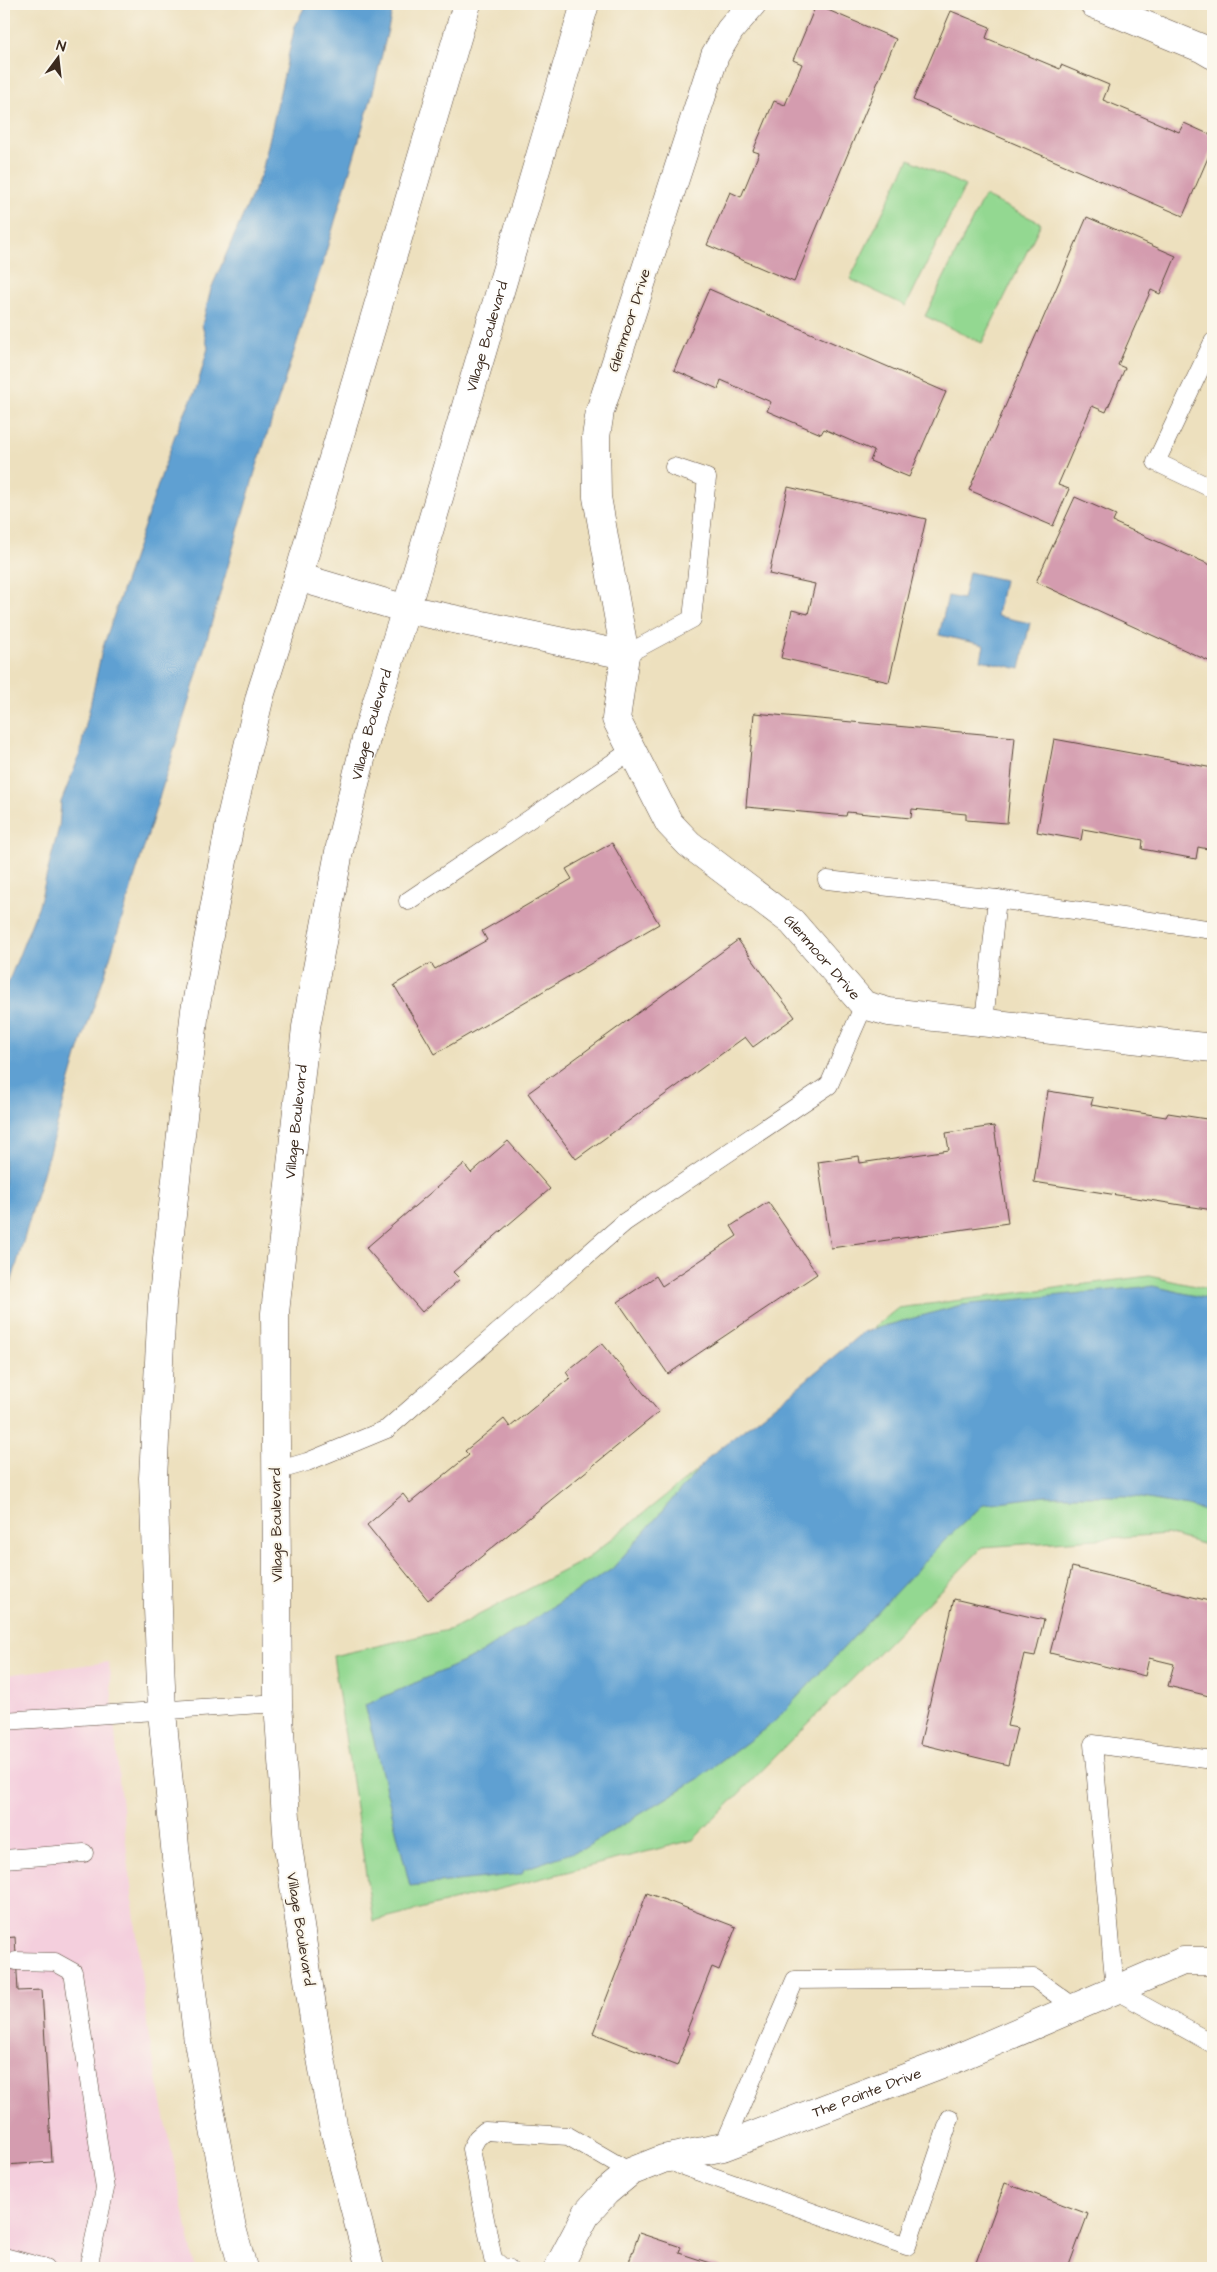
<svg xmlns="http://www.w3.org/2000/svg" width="1217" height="2272" font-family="'Architects Daughter',sans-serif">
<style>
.built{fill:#f4cfdd}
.green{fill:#93d891;stroke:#678158}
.water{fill:#5fa0d2;stroke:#4d6578}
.building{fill:#d49caf}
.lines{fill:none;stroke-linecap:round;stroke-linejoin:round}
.lane-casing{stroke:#564536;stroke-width:19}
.street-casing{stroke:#564536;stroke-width:29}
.secondary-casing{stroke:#564536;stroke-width:29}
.lane{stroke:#fff;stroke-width:18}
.street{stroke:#fff;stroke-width:28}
.secondary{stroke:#fff;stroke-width:28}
.labels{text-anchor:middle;stroke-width:4;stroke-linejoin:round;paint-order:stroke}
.street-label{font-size:15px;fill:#3b2a1e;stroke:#fbf7ec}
</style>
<rect width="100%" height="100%" fill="#fbf7ec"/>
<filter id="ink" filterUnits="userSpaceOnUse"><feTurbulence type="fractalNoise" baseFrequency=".02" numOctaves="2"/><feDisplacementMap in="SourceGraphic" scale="10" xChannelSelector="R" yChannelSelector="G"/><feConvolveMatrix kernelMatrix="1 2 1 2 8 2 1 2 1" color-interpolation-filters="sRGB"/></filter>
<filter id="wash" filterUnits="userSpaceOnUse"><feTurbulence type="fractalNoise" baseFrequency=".0096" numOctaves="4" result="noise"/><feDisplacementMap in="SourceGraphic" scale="20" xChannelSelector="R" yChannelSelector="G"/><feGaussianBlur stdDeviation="1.12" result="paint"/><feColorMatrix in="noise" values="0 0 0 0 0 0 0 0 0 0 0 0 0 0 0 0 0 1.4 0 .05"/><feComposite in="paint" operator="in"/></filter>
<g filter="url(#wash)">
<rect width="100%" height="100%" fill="#ede0be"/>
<polygon class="built" points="109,1662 120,1790 148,2032 195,2268 4,2268 4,1675"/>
<g class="green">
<polygon points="909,159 965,186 906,306 850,279"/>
<polygon points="984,196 1041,223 982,343 925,316"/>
<polygon points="1149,1276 1213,1290 1213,1547 1167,1534 983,1547 693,1840 373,1921 333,1656 452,1629 588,1558 898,1308"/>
</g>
<g class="water">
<polygon points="306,4 394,4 373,92 323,262 255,472 192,691 105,974 79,1049 4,1308 4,993 39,905 59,827 61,802 79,757 102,650 175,435 197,387 208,348 202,325 211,289 262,172 295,26"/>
<polygon points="969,572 1004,580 997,616 1030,623 1020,669 981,660 984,645 939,635 948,596 963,599"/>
<polygon points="1153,1286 1213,1300 1213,1514 1188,1506 1130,1496 1046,1496 984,1504 944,1541 774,1722 698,1779 583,1849 524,1869 522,1874 410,1886 365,1705 474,1657 612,1569 709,1457 793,1391 863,1332 961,1305"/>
</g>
<g id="blocks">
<g class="building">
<polygon points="816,5 896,39 794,282 707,245 730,192 741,197 759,153 753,151 774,101 785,105 802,64 793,60"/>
<polygon points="951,11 990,27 986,38 1060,69 1061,65 1109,85 1103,100 1179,132 1184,123 1213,136 1213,146 1183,216 913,100"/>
<polygon points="1087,217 1176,256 1160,294 1151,290 1118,365 1125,368 1106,412 1092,406 1058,485 1069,489 1053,526 969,490"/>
<polygon points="709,289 946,392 909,477 870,461 874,451 824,429 821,434 767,411 771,402 721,380 718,389 674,370"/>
<polygon points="788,487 926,519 889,682 781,658 792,610 808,614 815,584 769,574"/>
<polygon points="1075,497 1116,515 1113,522 1213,566 1213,663 1036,582"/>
<polygon points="754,713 1015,737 1007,823 966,820 966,814 912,809 911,818 847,812 846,816 746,807"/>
<polygon points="1054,739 1213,768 1213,850 1198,847 1196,859 1142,849 1143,840 1083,829 1081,840 1037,832"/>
<polygon points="612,843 659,924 435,1054 394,985 431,963 435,969 487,940 482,931 572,879 566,869"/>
<polygon points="738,940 795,1017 753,1047 745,1037 576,1159 528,1093"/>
<polygon points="1048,1091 1093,1098 1091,1105 1166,1117 1168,1113 1213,1120 1213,1210 1034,1182"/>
<polygon points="994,1126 1008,1223 831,1248 818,1162 859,1156 860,1163 949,1150 946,1133"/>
<polygon points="508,1141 550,1189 453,1272 460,1279 422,1312 366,1248 464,1164 471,1173"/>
<polygon points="768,1202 817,1274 668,1374 618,1302 656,1276 662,1286 737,1236 731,1226"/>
<polygon points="602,1343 659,1412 428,1600 367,1525 403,1494 410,1503 469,1455 465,1451 504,1419 510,1427 570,1378 566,1372"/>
<polygon points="1072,1567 1213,1602 1213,1697 1168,1686 1174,1664 1149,1658 1145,1676 1050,1653"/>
<polygon points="954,1599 1044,1620 1035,1656 1024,1654 1007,1726 1017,1728 1008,1765 920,1744"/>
<polygon points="647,1893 736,1927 719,1970 712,1967 687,2030 690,2032 677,2066 593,2033"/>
<polygon points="15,1937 18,1991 42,1990 52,2162 4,2165 4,1938"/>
<polygon points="1005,2183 1088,2214 1068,2268 974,2268"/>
<polygon points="639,2233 681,2247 679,2253 725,2268 627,2268"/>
</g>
</g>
</g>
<g filter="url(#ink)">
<use href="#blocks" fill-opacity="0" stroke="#564536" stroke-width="1"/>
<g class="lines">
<g class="lane-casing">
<g id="lane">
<polyline points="1213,342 1156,462 1213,489"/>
<polyline points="625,655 692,619 707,478 674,467"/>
<polyline points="827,880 997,899 984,1022"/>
<polyline points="997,899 1213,930"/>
<polyline points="408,901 632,750"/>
<polyline points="276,1471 307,1462 387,1429 625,1222 829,1085 864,1005"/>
<polyline points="4,1721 278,1703"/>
<polyline points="1213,1760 1093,1744 1115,1990 1213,2044"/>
<polyline points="4,1859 84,1853"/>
<polyline points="16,1961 55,1962 73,1972 105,2189 88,2268"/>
<polyline points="723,2147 795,1980 1034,1978 1074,2007"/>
<polyline points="666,2160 907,2246 950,2118"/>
<polyline points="4,2257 46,2268"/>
<polyline points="508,2268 502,2267 493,2259 471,2149 477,2138 485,2131 568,2136 630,2172"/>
</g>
</g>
<g class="street-casing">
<g id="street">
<path id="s1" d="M752,4L730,30L715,55L600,411L596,437L597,497L625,655L616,719L669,823L689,844L792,922L864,1005L889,1012L1213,1048"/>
<polyline points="1094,4 1201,48 1213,55"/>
<polyline points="298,577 406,609 625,655"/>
<path id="s2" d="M558,2268L587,2213L606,2192L630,2172L663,2159L723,2147L955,2059L1183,1961H1213"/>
</g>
</g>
<g class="secondary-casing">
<g id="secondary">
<polyline points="243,2268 232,2228 198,2042 176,1857 162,1712 153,1478 162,1304 195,1010 232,813 260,696 298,577 467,4"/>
<path id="s3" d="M370,2268L333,2125L314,2019L288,1846L278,1703L275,1313L306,1027L342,836L369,727L406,609L585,4"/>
</g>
</g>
<use href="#lane" class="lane"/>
<use href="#street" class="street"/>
<use href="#secondary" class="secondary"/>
</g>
</g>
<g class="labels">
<g class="street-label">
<text transform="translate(629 320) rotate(-72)" y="5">Glenmoor Drive</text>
<text dy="5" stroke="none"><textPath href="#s3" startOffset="1966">Village Boulevard</textPath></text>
<text dy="5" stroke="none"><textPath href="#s3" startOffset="1561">Village Boulevard</textPath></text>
<text dy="5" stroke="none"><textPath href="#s1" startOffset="1070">Glenmoor Drive</textPath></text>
<text dy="5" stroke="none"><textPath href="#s3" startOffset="1156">Village Boulevard</textPath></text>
<text transform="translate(276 1525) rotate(-91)" y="5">Village Boulevard</text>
<text transform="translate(301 1929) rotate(81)" y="5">Village Boulevard</text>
<text dy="5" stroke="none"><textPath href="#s2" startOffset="372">The Pointe Drive</textPath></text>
</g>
</g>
<rect width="1217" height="2272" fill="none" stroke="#fbf7ec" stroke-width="20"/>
<g transform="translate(58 58) rotate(15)" stroke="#fbf7ec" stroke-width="4" paint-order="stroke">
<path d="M0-4L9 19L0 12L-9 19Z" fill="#3b2a1e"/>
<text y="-8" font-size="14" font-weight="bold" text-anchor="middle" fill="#3b2a1e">N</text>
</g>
</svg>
